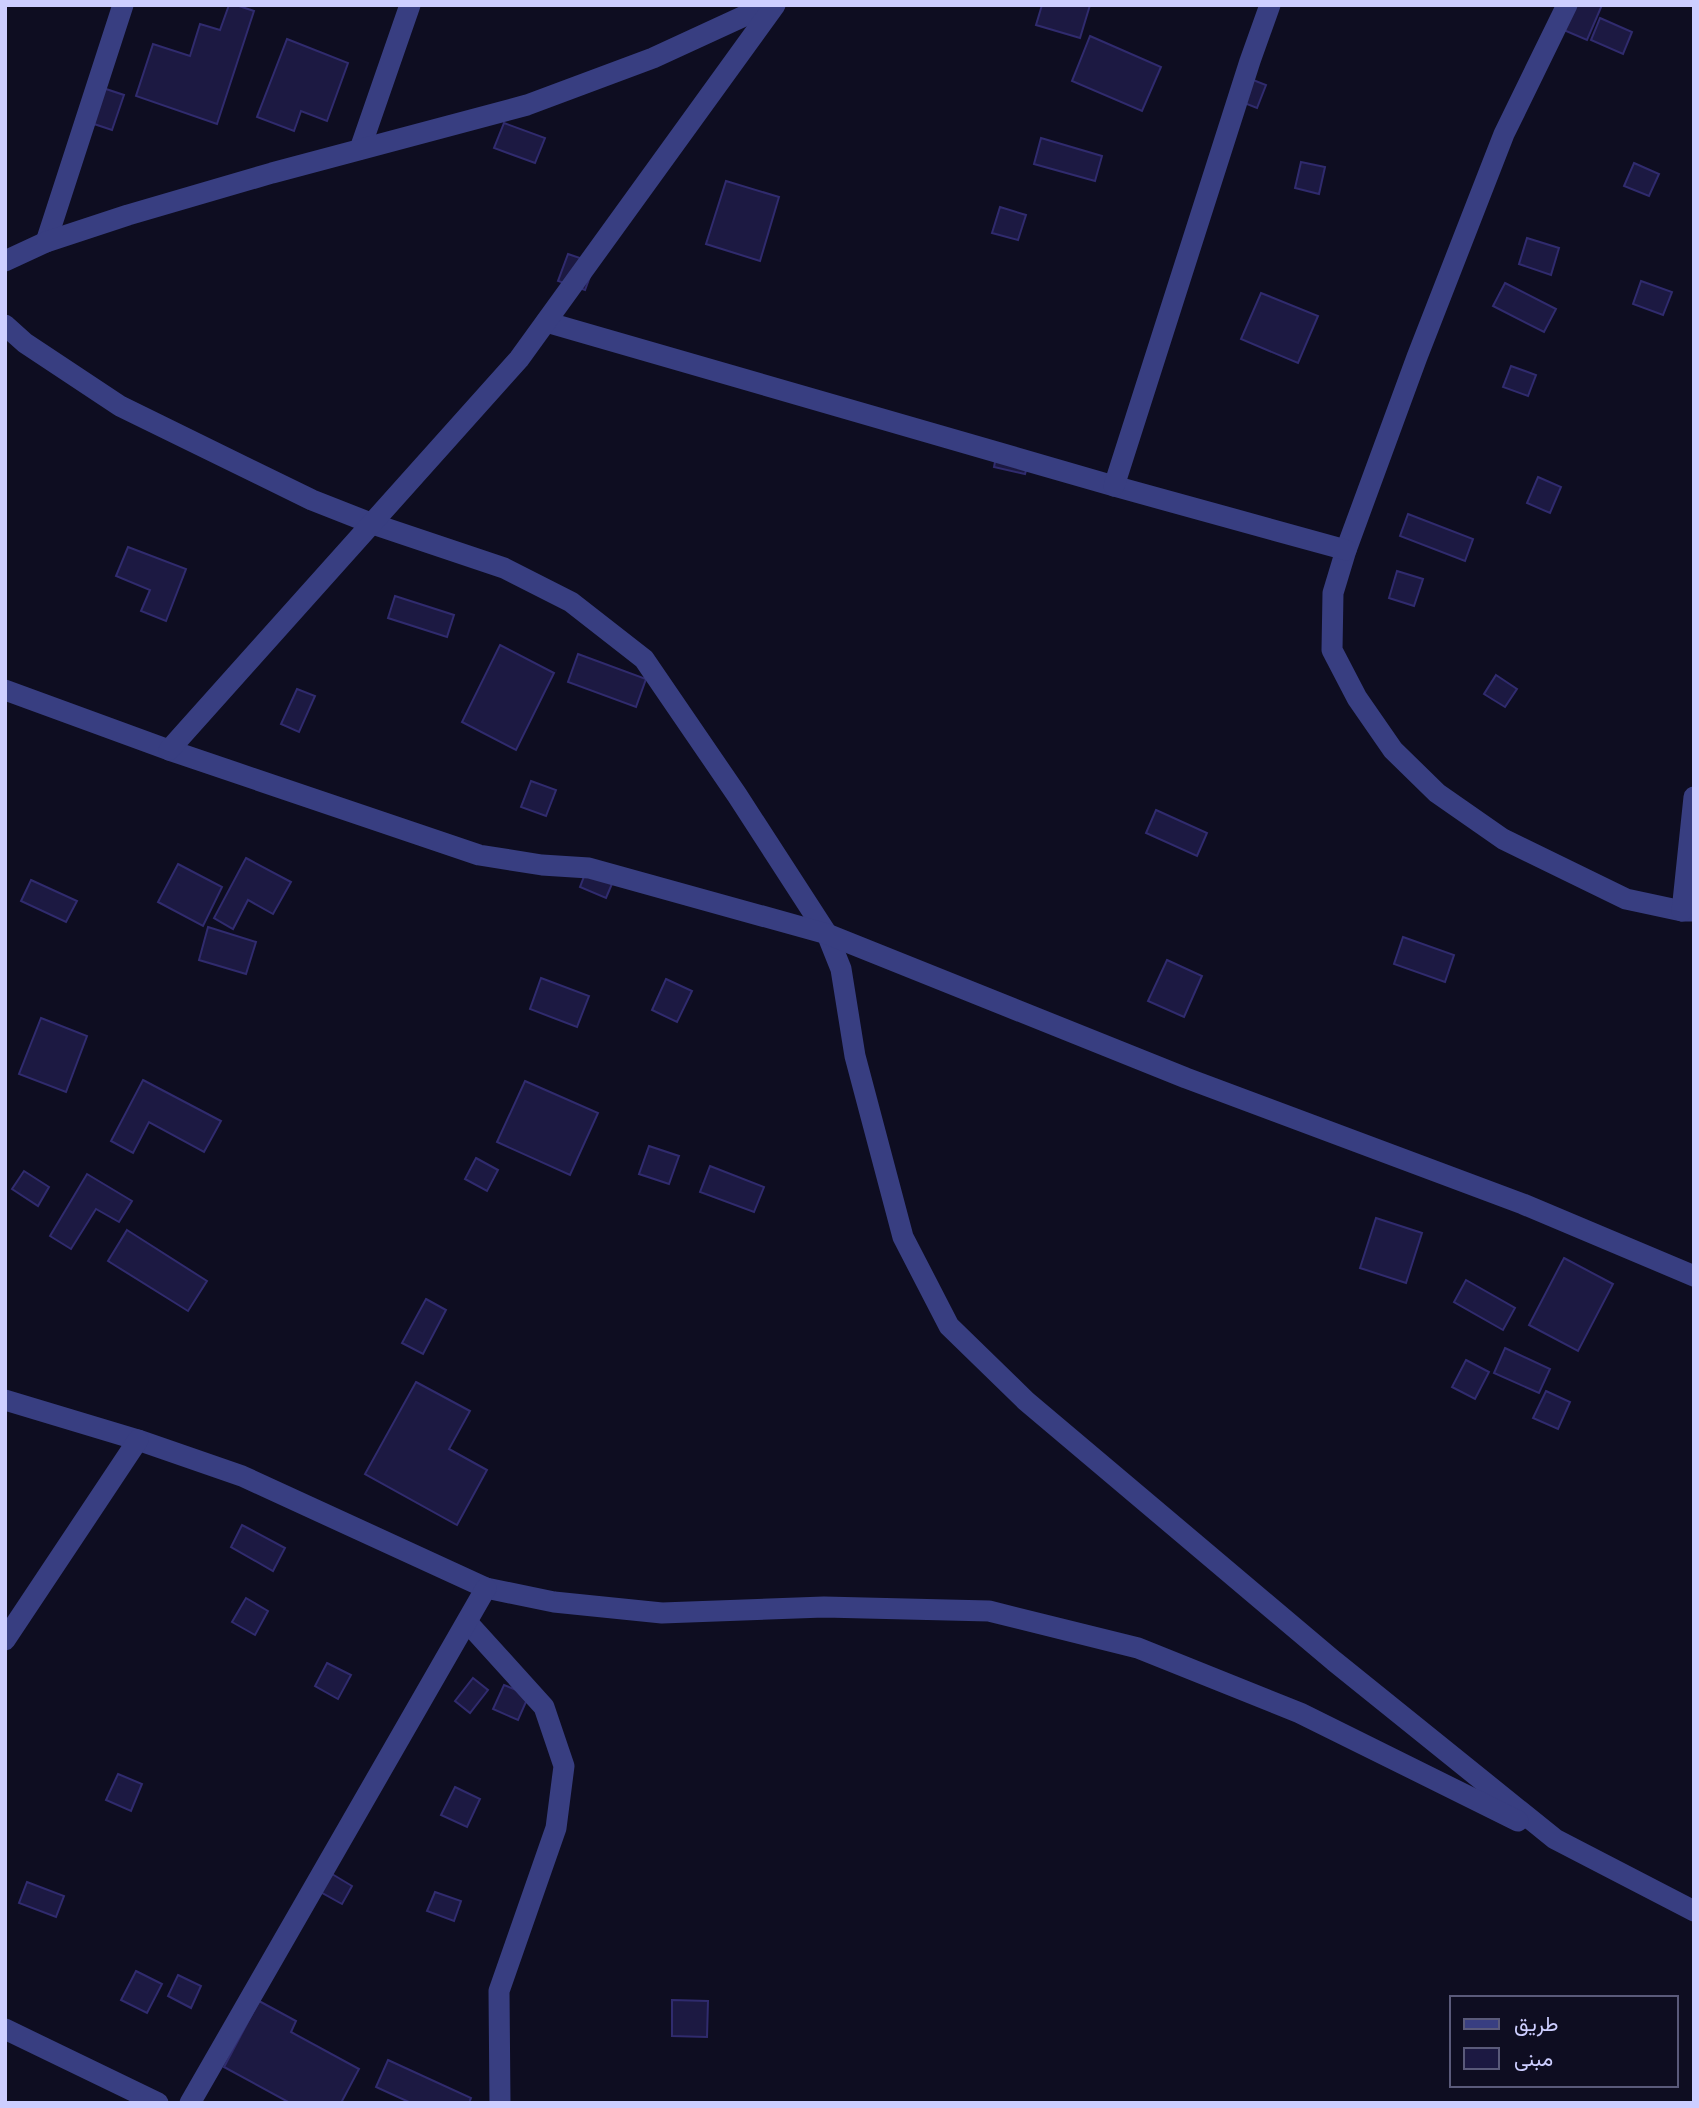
<svg xmlns="http://www.w3.org/2000/svg" width="1699" height="2108" font-family="Montserrat,Vazirmatn,sans-serif">
<style>
.building{fill:#1c1942;stroke:#302b6e;stroke-width:2}
.lines{fill:none;stroke-linecap:round;stroke-linejoin:round}
.minor{stroke:#383e81;stroke-width:21}
</style>
<rect width="100%" height="100%" fill="#0e0d21"/>
<g class="building">
<polygon points="229,5 236,5 254,11 217,124 136,96 153,44 190,56 200,24 220,30"/>
<polygon points="1042,5 1090,5 1080,38 1036,25"/>
<polygon points="1569,5 1602,5 1587,40 1559,28"/>
<polygon points="1600,18 1632,32 1623,54 1591,40"/>
<polygon points="1090,36 1161,67 1142,111 1072,81"/>
<polygon points="287,39 348,63 327,121 301,111 294,131 257,117"/>
<polygon points="1243,76 1266,85 1257,108 1234,99"/>
<polygon points="97,86 124,95 112,130 85,121"/>
<polygon points="504,123 545,138 535,163 494,148"/>
<polygon points="1041,138 1102,156 1095,181 1034,164"/>
<polygon points="1301,162 1325,167 1319,194 1295,188"/>
<polygon points="1634,163 1659,174 1649,196 1624,186"/>
<polygon points="726,181 779,197 760,261 706,244"/>
<polygon points="1000,207 1026,215 1018,240 992,233"/>
<polygon points="1527,238 1559,248 1551,275 1519,264"/>
<polygon points="568,254 595,263 585,290 558,281"/>
<polygon points="1641,281 1672,292 1663,315 1633,304"/>
<polygon points="1505,283 1556,309 1544,332 1493,306"/>
<polygon points="1261,293 1318,316 1298,363 1241,339"/>
<polygon points="1511,366 1536,375 1528,396 1503,387"/>
<polygon points="997,452 1029,460 1025,474 994,467"/>
<polygon points="1538,477 1561,487 1550,513 1527,503"/>
<polygon points="1408,514 1473,539 1465,561 1400,536"/>
<polygon points="128,547 186,569 166,621 141,611 150,590 116,576"/>
<polygon points="1397,571 1423,579 1414,606 1389,598"/>
<polygon points="395,596 454,615 447,637 388,618"/>
<polygon points="500,645 554,673 516,750 462,722"/>
<polygon points="578,654 646,679 636,707 568,682"/>
<polygon points="1496,675 1517,689 1505,707 1484,694"/>
<polygon points="297,689 315,696 299,732 281,724"/>
<polygon points="531,781 556,790 546,816 521,807"/>
<polygon points="1156,810 1207,833 1197,856 1146,833"/>
<polygon points="246,858 291,882 273,914 248,900 233,929 214,918"/>
<polygon points="590,861 617,872 606,898 580,887"/>
<polygon points="178,864 222,887 203,926 158,902"/>
<polygon points="31,880 77,901 66,922 21,901"/>
<polygon points="208,927 256,942 246,974 199,960"/>
<polygon points="1403,937 1454,955 1445,982 1394,964"/>
<polygon points="1167,960 1202,976 1184,1017 1148,1001"/>
<polygon points="541,978 589,996 577,1027 530,1009"/>
<polygon points="666,979 692,991 677,1022 652,1010"/>
<polygon points="41,1018 87,1036 66,1092 19,1074"/>
<polygon points="143,1080 221,1121 204,1152 149,1122 133,1153 111,1141"/>
<polygon points="525,1081 598,1113 570,1175 497,1142"/>
<polygon points="649,1146 679,1156 669,1184 639,1174"/>
<polygon points="476,1158 498,1170 487,1191 465,1179"/>
<polygon points="710,1166 764,1187 754,1212 700,1192"/>
<polygon points="24,1171 49,1187 38,1206 12,1189"/>
<polygon points="87,1174 132,1201 119,1222 96,1209 71,1249 50,1236"/>
<polygon points="1376,1218 1422,1233 1406,1283 1360,1268"/>
<polygon points="127,1230 207,1281 188,1311 108,1261"/>
<polygon points="1564,1258 1613,1284 1578,1351 1529,1325"/>
<polygon points="1466,1280 1515,1308 1503,1330 1454,1302"/>
<polygon points="426,1299 446,1310 423,1354 402,1343"/>
<polygon points="1505,1348 1550,1369 1539,1393 1494,1373"/>
<polygon points="1466,1360 1489,1372 1475,1399 1452,1387"/>
<polygon points="416,1382 470,1411 449,1449 487,1470 457,1525 365,1474"/>
<polygon points="1546,1391 1570,1402 1558,1429 1533,1418"/>
<polygon points="242,1525 285,1548 273,1571 231,1547"/>
<polygon points="246,1598 268,1611 255,1635 232,1622"/>
<polygon points="327,1663 351,1675 338,1699 315,1686"/>
<polygon points="473,1678 488,1690 470,1713 455,1701"/>
<polygon points="504,1685 529,1695 518,1720 493,1709"/>
<polygon points="118,1774 142,1784 131,1811 106,1800"/>
<polygon points="455,1787 480,1799 467,1827 441,1815"/>
<polygon points="327,1871 352,1886 342,1904 317,1890"/>
<polygon points="27,1882 64,1896 56,1917 19,1903"/>
<polygon points="435,1892 461,1901 454,1921 427,1911"/>
<polygon points="136,1971 162,1984 147,2013 121,2000"/>
<polygon points="178,1975 201,1986 191,2008 168,1996"/>
<polygon points="672,2000 708,2001 707,2037 672,2036"/>
<polygon points="259,2001 296,2021 291,2032 359,2069 341,2103 290,2103 224,2067"/>
<polygon points="388,2060 471,2098 469,2103 411,2103 376,2087"/>
</g>
<g class="lines">
<g class="minor">
<polyline points="1567,5 1504,134 1417,357 1346,550 1333,593 1332,650 1357,698 1393,750 1437,793 1503,839 1626,899 1682,911 1694,911"/>
<polyline points="360,149 410,5"/>
<polyline points="46,242 123,5"/>
<polyline points="5,261 46,242 128,215 272,173 527,105 653,58 768,5"/>
<polyline points="546,322 1114,486 1346,550"/>
<polyline points="5,325 25,343 120,406 312,500 373,524 504,568 571,602 644,659 737,795 827,934 841,969 855,1056 903,1237 949,1326 1026,1401 1334,1661 1555,1839 1694,1911"/>
<polyline points="1114,486 1250,61 1270,5"/>
<polyline points="5,690 169,750 479,855 542,865 589,868 827,934 1186,1078 1523,1204 1694,1276"/>
<polyline points="169,750 519,359 775,5"/>
<polyline points="1682,911 1694,797"/>
<polyline points="5,1400 138,1440 242,1476 486,1588 554,1602 662,1613 824,1607 989,1611 1138,1648 1300,1713 1518,1821"/>
<polyline points="467,1622 544,1707 564,1766 556,1828 499,1991 500,2103"/>
<polyline points="5,1640 138,1440"/>
<polyline points="5,2029 158,2103"/>
<polyline points="190,2103 486,1588"/>
</g>
</g>
<rect width="1699" height="2108" fill="none" stroke="#cdceff" stroke-width="14"/>
<rect x="1450" y="1996" width="228" height="91" fill="#0e0d21" stroke="#5a5a7a" stroke-width="2"/>
<rect x="1464" y="2019" width="35" height="10" fill="#383e81" stroke="#5a5a7a" stroke-width="2"/>
<text x="1514" y="2031" font-size="21" fill="#cdceff">طريق</text>
<rect x="1464" y="2048" width="35" height="21" fill="#1c1942" stroke="#5a5a7a" stroke-width="2"/>
<text x="1514" y="2066" font-size="21" fill="#cdceff">مبنى</text>
</svg>
